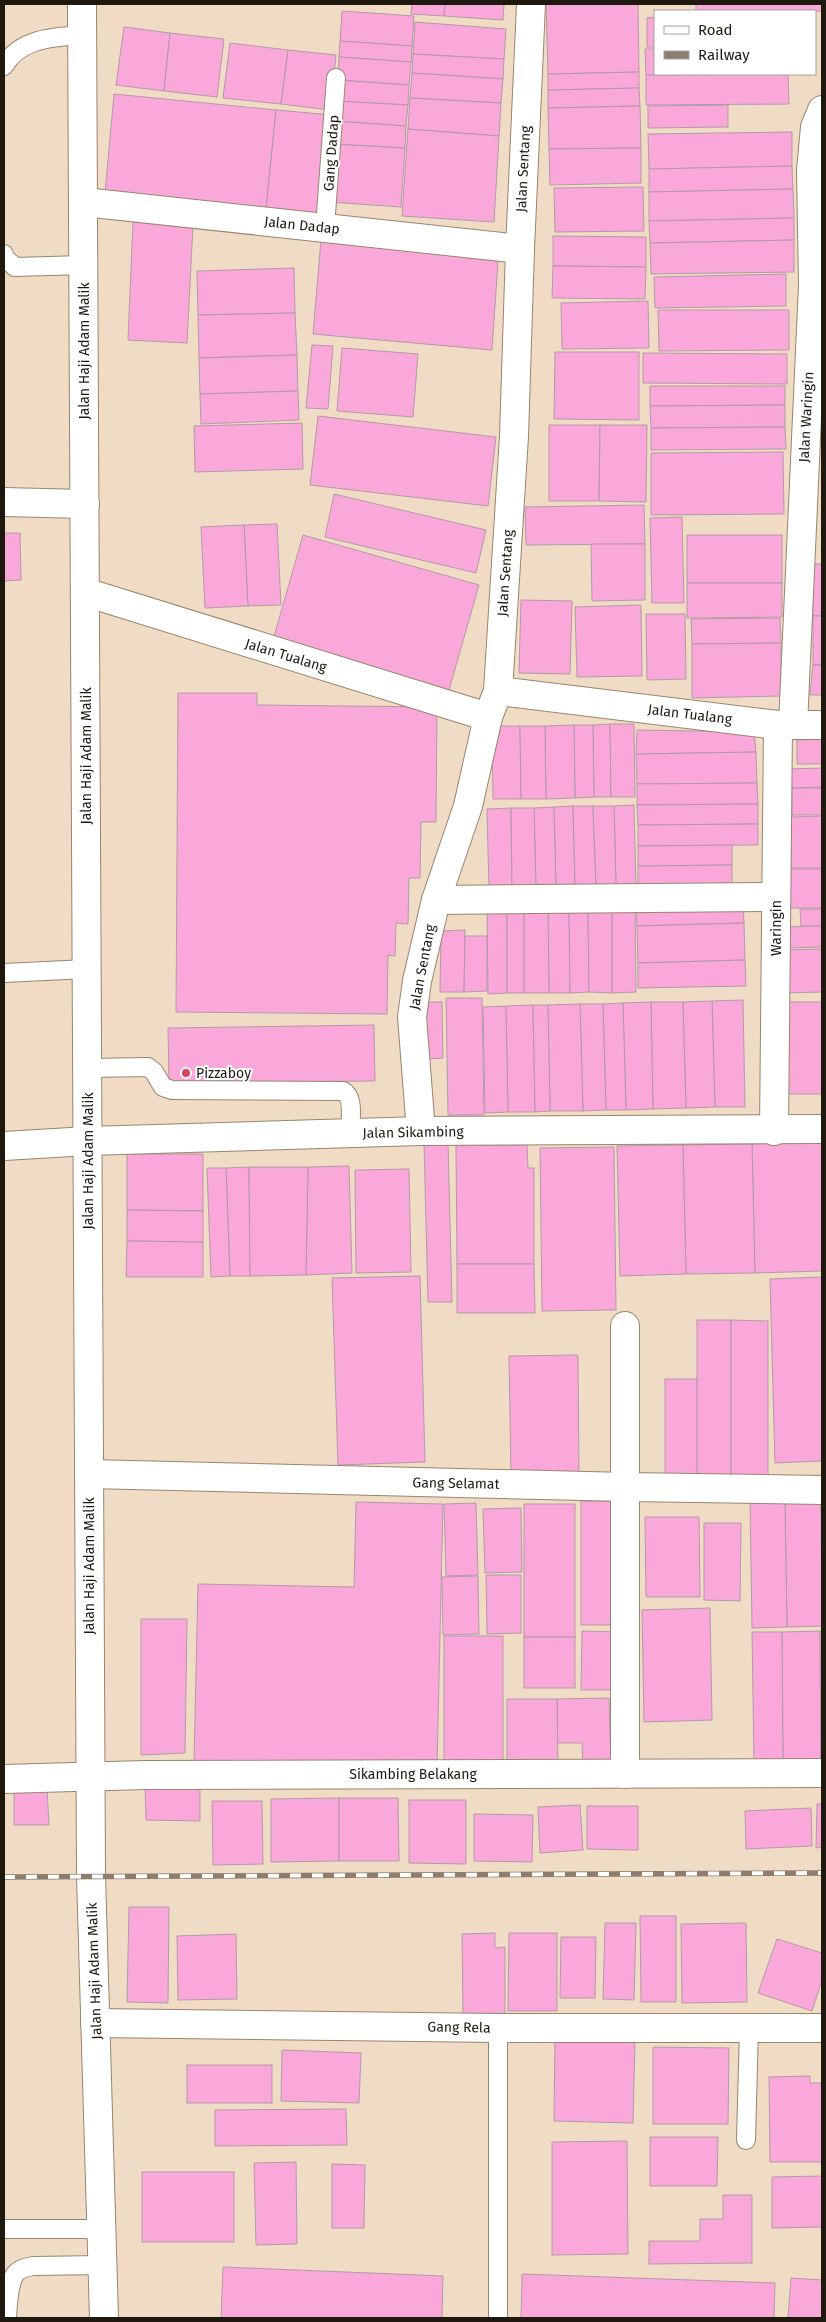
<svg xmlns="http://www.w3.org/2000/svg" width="826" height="2322" font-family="'Fira Sans',sans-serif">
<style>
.building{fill:#f9a8d9;stroke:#b499a8}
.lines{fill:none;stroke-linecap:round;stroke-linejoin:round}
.service-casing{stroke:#988570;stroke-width:20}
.minor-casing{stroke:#988570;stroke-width:30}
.primary-casing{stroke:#988570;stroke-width:30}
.service{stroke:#fff;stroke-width:18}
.minor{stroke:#fff;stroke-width:28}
.primary{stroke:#fff;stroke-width:28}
.rail-casing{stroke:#8c7e6e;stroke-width:5.5}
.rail{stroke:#fff;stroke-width:4;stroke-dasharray:11;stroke-linecap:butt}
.poi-dot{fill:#d4445c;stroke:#fff;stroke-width:2}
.labels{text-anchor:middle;stroke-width:4;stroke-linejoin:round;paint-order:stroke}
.street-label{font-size:14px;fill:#1f180f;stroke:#fff}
.poi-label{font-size:14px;fill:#1f180f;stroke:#fff;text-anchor:start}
</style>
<rect width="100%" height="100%" fill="#f0dbc4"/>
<g class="building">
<polygon points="412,4 445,4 444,16 411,14"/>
<polygon points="445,4 504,4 503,20 444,16"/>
<polygon points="546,4 638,4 639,72 548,74"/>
<rect x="696" y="4" width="126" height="7"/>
<polygon points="342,11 414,16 412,46 340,41"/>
<polygon points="655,17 655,47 647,47 647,18"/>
<polygon points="415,22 506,29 504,59 413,54"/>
<polygon points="124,27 170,33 164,91 116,85"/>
<polygon points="170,33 224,39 217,97 164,91"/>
<polygon points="340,41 412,46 411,62 339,57"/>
<polygon points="230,43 288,50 281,104 223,98"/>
<polygon points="645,49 655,49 655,74 804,74 646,75"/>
<polygon points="288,50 336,55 330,110 281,104"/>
<polygon points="413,54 504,59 503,79 412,73"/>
<polygon points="339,57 411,62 409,85 338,80"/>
<polygon points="639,72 639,88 548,90 548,74"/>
<polygon points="412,73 503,79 501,103 410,98"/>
<polygon points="788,74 789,104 646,105 646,75"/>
<polygon points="338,80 409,85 408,105 336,101"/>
<polygon points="639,88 640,106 548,108 548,90"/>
<polygon points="114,94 276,110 266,209 105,193"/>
<polygon points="410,98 501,103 499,136 408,129"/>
<polygon points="336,101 408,105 406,126 335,121"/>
<polygon points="728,105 728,127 648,128 648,106"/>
<polygon points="640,106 641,148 549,149 548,108"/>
<polygon points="276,110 332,115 322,214 266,209"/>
<polygon points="335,121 406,126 405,148 333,144"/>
<polygon points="408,129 499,136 494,222 402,216"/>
<polygon points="792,132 792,166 649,169 648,134"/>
<polygon points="333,144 405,148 401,207 329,202"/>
<polygon points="641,148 641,183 550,185 549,149"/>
<polygon points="792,166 793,189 649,192 649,169"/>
<polygon points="643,187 644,231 555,232 554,188"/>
<polygon points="793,189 794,218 649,221 649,192"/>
<polygon points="794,218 794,240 650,243 649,221"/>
<polygon points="133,222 193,225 187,343 128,340"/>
<polygon points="553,236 646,237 646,267 553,266"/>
<polygon points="321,240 498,261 492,350 313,334"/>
<polygon points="794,240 794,272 651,274 650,243"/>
<polygon points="553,266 646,267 645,299 552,298"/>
<polygon points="294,268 295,313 198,315 197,271"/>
<polygon points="786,274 786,306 655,308 654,277"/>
<polygon points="648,301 649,348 562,349 561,303"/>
<polygon points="658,310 789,310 789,350 659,351"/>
<polygon points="295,313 297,355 199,358 198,315"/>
<polygon points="312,345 333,346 328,409 306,408"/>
<polygon points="342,348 418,354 413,417 337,411"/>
<polygon points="555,352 639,352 639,420 554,419"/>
<polygon points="643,353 787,354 787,384 643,383"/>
<polygon points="297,355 298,391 200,394 199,358"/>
<polygon points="650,386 785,386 785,405 650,406"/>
<polygon points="298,391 299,420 201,424 200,394"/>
<polygon points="785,405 785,427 651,428 650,406"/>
<polygon points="318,416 496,437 488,506 310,485"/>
<polygon points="302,423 303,469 195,472 194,426"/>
<polygon points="549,425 600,425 599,501 549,501"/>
<polygon points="600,425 647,425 646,502 599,501"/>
<polygon points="785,427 786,449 651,450 651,428"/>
<polygon points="783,452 784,514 651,515 651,453"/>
<polygon points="334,494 486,530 476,573 325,537"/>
<polygon points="644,505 645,544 526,545 525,507"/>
<polygon points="682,517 684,603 652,603 650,518"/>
<polygon points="277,524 281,605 248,606 244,525"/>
<polygon points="244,525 248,606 205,608 201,527"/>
<polygon points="4,533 20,533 21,580 4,581"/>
<polygon points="303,535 479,585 449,690 273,640"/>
<rect x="687" y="535" width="95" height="48"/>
<polygon points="591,544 645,544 645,600 592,601"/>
<polygon points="812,564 822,564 822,616 813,616"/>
<polygon points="687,583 782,583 782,617 687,618"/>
<polygon points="521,600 572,601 570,674 519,673"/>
<polygon points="641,605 642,676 577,677 575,607"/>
<polygon points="646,614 685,614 686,679 647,680"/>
<rect x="813" y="616" width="9" height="49"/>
<polygon points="780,618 781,643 692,644 691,619"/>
<polygon points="781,643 781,696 692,698 692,644"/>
<polygon points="813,665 822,665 822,695 810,695"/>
<polygon points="178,693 257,693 257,705 437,707 436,822 421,822 420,878 409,878 408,924 396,923 395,956 388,955 387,1014 176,1012"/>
<polygon points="610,724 611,797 594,797 593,725"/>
<polygon points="610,724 634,724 635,797 611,797"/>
<polygon points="574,725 593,725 594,797 575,798"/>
<polygon points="574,725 575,798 546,799 545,726"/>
<polygon points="492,726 520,726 521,799 493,799"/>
<polygon points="520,726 545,726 546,799 521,799"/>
<polygon points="637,730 754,732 756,752 636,754"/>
<polygon points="822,739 822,764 797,764 797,740"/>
<polygon points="756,752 757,783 637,784 636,754"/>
<polygon points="822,768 822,787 785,788 785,769"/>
<polygon points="757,783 758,804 637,805 637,784"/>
<rect x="792" y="788" width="30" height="27"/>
<polygon points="758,804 758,824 638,825 637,805"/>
<polygon points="634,805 636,886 616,886 614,806"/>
<polygon points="573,806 575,888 556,888 554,807"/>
<polygon points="573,806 593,806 596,887 575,888"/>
<polygon points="593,806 614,806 616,886 596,887"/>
<polygon points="554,807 556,888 536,888 534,808"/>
<polygon points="511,808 512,889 489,890 487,809"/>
<polygon points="511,808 534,808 536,888 512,889"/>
<polygon points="822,816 822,868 790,868 790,817"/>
<polygon points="758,824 758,845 638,846 638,825"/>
<polygon points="732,845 732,865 638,866 638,846"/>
<polygon points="732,865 732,890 638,890 638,866"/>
<rect x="784" y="869" width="38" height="39"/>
<polygon points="743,902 744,923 637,926 636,904"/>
<polygon points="548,906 569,906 570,993 549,993"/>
<polygon points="548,906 549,993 524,993 524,907"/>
<polygon points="569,906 588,906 589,992 570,993"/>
<polygon points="588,906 612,906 612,993 589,992"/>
<polygon points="612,906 635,906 636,992 612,993"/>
<polygon points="487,907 507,907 507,993 488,994"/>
<rect x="507" y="907" width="17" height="86"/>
<polygon points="800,909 822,909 822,926 801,926"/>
<polygon points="744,923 745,960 638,963 637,926"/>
<polygon points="822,926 822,947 787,948 785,927"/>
<polygon points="465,930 464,992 440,992 441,931"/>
<polygon points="465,936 487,936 487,991 464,992"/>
<polygon points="822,949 822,992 778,993 777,950"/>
<polygon points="745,960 746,986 638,988 638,963"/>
<polygon points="446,998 482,998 484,1115 448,1115"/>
<polygon points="743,1000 745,1107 715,1107 712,1001"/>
<polygon points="712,1001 715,1107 686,1108 683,1002"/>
<polygon points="426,1002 442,1002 443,1058 427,1059"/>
<polygon points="651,1002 683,1002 686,1108 653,1109"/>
<polygon points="651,1002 653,1109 626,1110 623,1003"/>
<rect x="777" y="1002" width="45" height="92"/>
<polygon points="623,1003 626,1110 606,1110 603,1004"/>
<polygon points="580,1004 603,1004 606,1110 583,1111"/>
<polygon points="580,1004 583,1111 550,1111 548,1005"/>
<polygon points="533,1005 535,1112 508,1112 506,1006"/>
<polygon points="533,1005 548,1005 550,1111 535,1112"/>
<polygon points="506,1006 508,1112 485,1113 483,1007"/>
<polygon points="374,1025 375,1081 169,1083 168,1028"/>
<polygon points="424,1142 448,1142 452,1302 428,1302"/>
<polygon points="822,1142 822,1271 755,1273 752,1144"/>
<polygon points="752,1144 755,1273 686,1274 683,1145"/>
<polygon points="456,1145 527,1145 528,1168 534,1168 534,1264 457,1264"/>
<polygon points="683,1145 686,1274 620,1276 617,1146"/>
<polygon points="614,1147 616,1310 542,1311 540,1148"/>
<polygon points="127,1154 203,1154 203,1211 127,1210"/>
<polygon points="349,1166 352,1273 306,1275 308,1167"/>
<polygon points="249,1167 250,1276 230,1276 226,1168"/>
<polygon points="249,1167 308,1167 306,1275 250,1276"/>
<polygon points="207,1168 226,1168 230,1276 211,1277"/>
<polygon points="409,1169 411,1272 356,1273 355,1170"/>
<polygon points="127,1210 203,1211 203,1242 127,1241"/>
<polygon points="127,1241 203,1242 203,1277 126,1277"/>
<polygon points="457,1264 534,1264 535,1313 457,1313"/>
<polygon points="420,1276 425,1462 338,1465 332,1278"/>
<polygon points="822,1277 822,1461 775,1463 770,1279"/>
<rect x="697" y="1320" width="34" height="156"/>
<polygon points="731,1320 768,1321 768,1476 731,1476"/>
<polygon points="578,1355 579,1477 511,1477 509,1356"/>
<rect x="665" y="1379" width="32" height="97"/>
<polygon points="785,1500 821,1500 822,1626 787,1627"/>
<polygon points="785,1500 787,1627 752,1628 750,1501"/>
<rect x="581" y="1501" width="37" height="124"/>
<polygon points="356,1502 443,1504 437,1767 194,1762 198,1584 354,1587"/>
<polygon points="476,1503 478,1575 446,1576 444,1504"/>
<rect x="524" y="1504" width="51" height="133"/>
<polygon points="521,1508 522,1572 485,1573 483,1509"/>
<polygon points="645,1517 699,1517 700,1597 646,1597"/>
<polygon points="704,1523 741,1523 740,1601 704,1600"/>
<polygon points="486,1575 521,1575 521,1633 487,1634"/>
<polygon points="478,1576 479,1634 443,1635 442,1577"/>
<polygon points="710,1608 712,1720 644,1722 642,1610"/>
<polygon points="141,1619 187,1619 185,1753 141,1755"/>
<polygon points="582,1631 617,1632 617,1690 581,1690"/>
<polygon points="820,1631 821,1762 783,1762 782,1632"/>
<polygon points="820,1631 822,1631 821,1762"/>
<polygon points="752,1632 782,1632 783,1762 754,1763"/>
<polygon points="444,1636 503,1636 503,1762 444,1761"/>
<rect x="524" y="1637" width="51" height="51"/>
<polygon points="609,1698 611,1765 583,1766 582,1743 557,1743 557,1699"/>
<polygon points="507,1699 557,1699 558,1766 507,1766"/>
<polygon points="145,1783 200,1783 200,1821 146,1820"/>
<polygon points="47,1788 49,1825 14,1825 14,1789"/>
<polygon points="339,1798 339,1861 271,1862 271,1799"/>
<polygon points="339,1798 398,1798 399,1861 339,1861"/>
<polygon points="409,1800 466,1800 466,1864 409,1863"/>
<polygon points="212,1801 262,1801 263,1864 213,1865"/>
<polygon points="817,1804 822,1804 822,1847 816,1848"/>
<polygon points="580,1805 583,1850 540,1853 538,1807"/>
<polygon points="587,1806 638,1806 638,1850 587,1849"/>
<polygon points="811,1808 812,1846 746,1849 745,1811"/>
<polygon points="474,1814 533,1815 532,1862 474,1861"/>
<polygon points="129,1907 169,1907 168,2003 127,2002"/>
<polygon points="640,1916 676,1916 676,2002 641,2002"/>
<polygon points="605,1923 636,1923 634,2000 603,1999"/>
<polygon points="746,1923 747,2002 682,2003 681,1924"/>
<polygon points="495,1933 495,1948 505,1947 505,2014 463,2014 462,1934"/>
<polygon points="509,1933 557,1933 557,2011 508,2011"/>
<polygon points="236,1934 237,1999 178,2000 177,1936"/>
<polygon points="561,1937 596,1937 595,1998 560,1998"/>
<polygon points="777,1939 822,1953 822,1980 812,2011 758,1993"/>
<polygon points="555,2036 635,2038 633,2123 554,2121"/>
<polygon points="653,2047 729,2048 728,2124 653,2124"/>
<polygon points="282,2050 361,2053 359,2103 281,2101"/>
<rect x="187" y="2065" width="85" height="38"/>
<polygon points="810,2076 810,2083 822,2083 822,2162 770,2162 769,2077"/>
<polygon points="346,2109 347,2145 215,2146 215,2110"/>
<polygon points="650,2137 718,2137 717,2186 650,2186"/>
<polygon points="627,2141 628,2254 552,2255 552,2142"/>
<polygon points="296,2162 297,2244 256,2245 254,2163"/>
<polygon points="332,2164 365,2165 364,2228 332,2228"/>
<rect x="142" y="2172" width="92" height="70"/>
<polygon points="822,2176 822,2227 772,2228 772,2177"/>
<polygon points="723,2195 752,2195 752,2263 649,2264 649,2241 700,2241 700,2219 723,2219"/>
<polygon points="223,2267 443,2276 442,2318 221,2318"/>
<polygon points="522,2274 775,2283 774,2318 521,2318"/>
<polygon points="791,2278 822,2280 822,2318 788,2318"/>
</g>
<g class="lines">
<g class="service-casing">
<g id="service">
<path d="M4,66C20,38 54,37 83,35"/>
<polyline points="325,227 336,78"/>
<polyline points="4,254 4,257 15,267 83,265"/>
<polyline points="4,973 87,969"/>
<path d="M87,1068L148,1067L154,1072L163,1087L172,1090L343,1091C355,1097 350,1121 350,1133"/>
<polyline points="746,2140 749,2028"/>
<polyline points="4,2229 101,2229"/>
<path d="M7,2318C8,2305 8,2286 15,2274C19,2269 27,2267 33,2266L102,2265"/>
<polyline points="498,2318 498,2028"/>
</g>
</g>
<g class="minor-casing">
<g id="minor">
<polyline points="84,202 520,249"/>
<polyline points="4,502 85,504"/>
<polyline points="85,592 488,717"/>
<polyline points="498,691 778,725 822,725"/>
<polyline points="793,725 813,285 811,170 815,127 822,110"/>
<polyline points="436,900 776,897"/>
<polyline points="421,1131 412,1017 417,981 436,900 468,806 488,717 498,691 514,436 520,249 531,4"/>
<polyline points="774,1131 778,725"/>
<polyline points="4,1146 88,1141 421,1131 822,1129"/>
<polyline points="625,1326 625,1774"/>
<polyline points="89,1474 627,1487 822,1490"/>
<polyline points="4,1779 145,1775 822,1773"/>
<polyline points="95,2023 498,2028 822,2028"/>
</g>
</g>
<g class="primary-casing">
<polyline id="primary" points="82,4 91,1876 104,2318"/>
</g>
<use href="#service" class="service"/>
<use href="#minor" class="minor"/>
<use href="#primary" class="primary"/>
<g class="rail-casing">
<polyline id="rail" points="4,1877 822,1873"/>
</g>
<use href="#rail" class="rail"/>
</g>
<circle class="poi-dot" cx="186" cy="1073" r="5"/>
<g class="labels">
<g class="street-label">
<text transform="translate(331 153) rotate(-86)" y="5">Gang Dadap</text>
<text transform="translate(523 169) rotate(-87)" y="5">Jalan Sentang</text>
<text transform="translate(302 225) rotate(6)" y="5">Jalan Dadap</text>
<text transform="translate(84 351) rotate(-90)" y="5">Jalan Haji Adam Malik</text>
<text transform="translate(806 417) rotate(-87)" y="5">Jalan Waringin</text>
<text transform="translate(505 573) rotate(-86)" y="5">Jalan Sentang</text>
<text transform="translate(286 655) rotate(17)" y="5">Jalan Tualang</text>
<text transform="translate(690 714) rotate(7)" y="5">Jalan Tualang</text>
<text transform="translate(86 756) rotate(-90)" y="5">Jalan Haji Adam Malik</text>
<text transform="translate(776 928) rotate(-90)" y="5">Waringin</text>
<text transform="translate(422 967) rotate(-79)" y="5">Jalan Sentang</text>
<text transform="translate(413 1132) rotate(-1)" y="5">Jalan Sikambing</text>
<text transform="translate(88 1161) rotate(-90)" y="5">Jalan Haji Adam Malik</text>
<text transform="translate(456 1483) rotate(1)" y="5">Gang Selamat</text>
<text transform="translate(89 1566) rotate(-90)" y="5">Jalan Haji Adam Malik</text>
<text x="413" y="1779">Sikambing Belakang</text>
<text transform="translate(94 1971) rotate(-92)" y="5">Jalan Haji Adam Malik</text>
<text transform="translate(459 2027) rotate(1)" y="5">Gang Rela</text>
</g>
<g class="poi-label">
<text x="196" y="1078">Pizzaboy</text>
</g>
</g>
<rect width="826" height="2322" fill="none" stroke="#1f180f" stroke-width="10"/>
<rect x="654" y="10" width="162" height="65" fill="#ffffff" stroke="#a5a39f"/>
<rect x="664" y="26" width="25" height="8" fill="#ffffff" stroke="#a5a39f"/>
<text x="698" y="35" font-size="15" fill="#1f180f">Road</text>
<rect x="664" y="51" width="25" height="8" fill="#8c7e6e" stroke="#a5a39f"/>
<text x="698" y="60" font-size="15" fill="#1f180f">Railway</text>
</svg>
